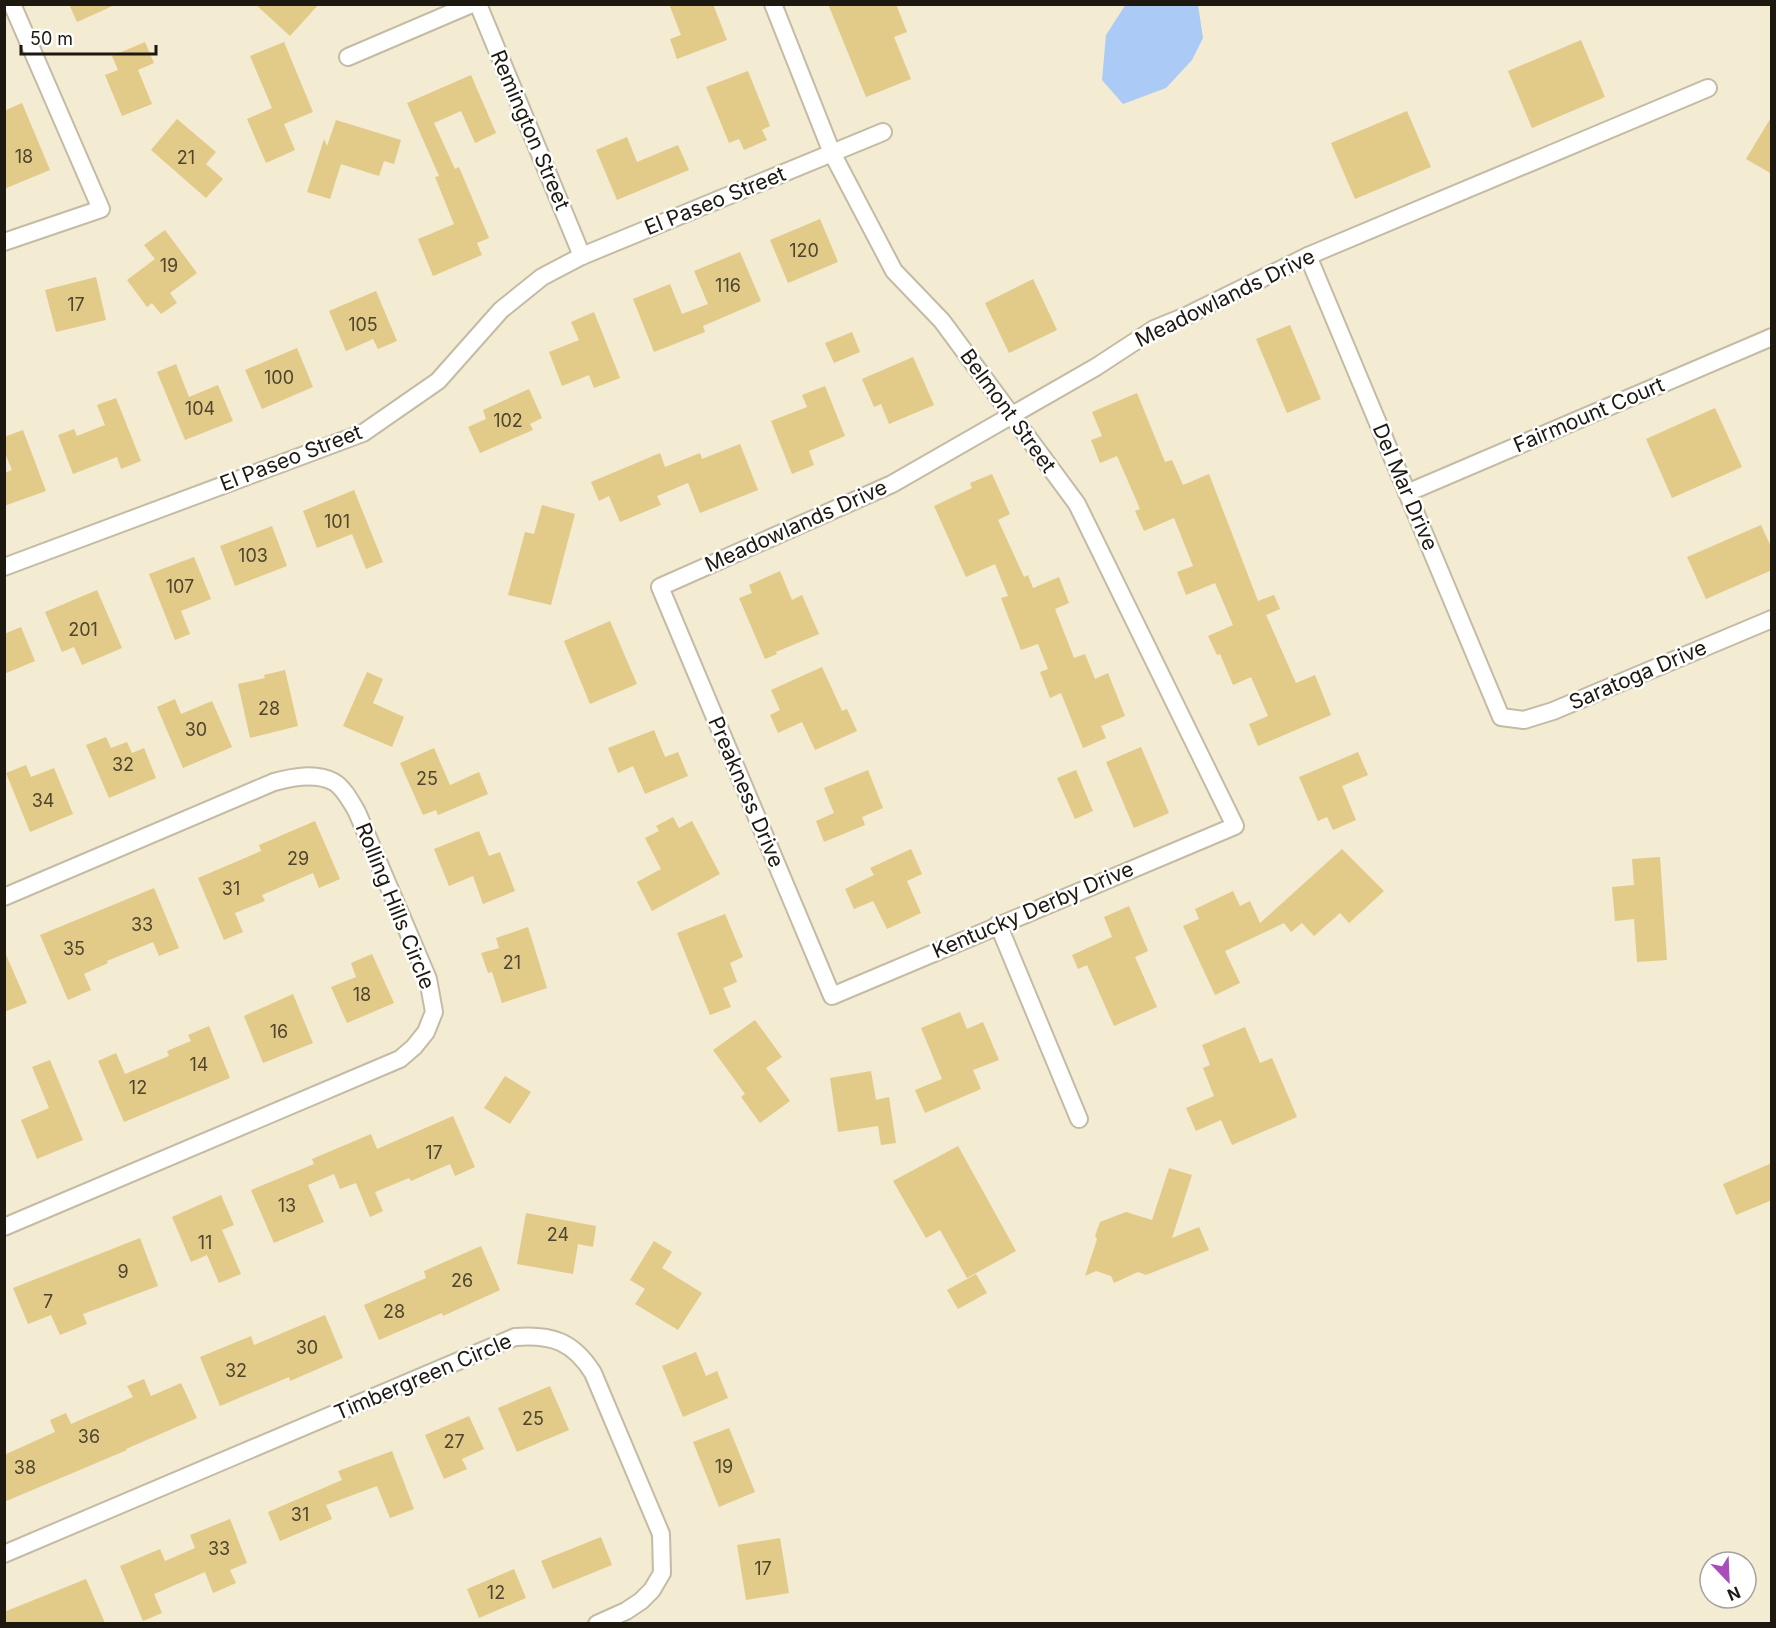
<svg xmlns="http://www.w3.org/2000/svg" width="1776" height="1628" font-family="Inter,sans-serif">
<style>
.water{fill:#abcaf6}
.building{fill:#e2ca89}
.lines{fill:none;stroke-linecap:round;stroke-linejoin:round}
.minor-casing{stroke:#c3bba3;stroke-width:20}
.minor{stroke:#fff;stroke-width:16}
.labels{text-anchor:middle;stroke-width:5;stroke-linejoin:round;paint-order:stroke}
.number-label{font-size:18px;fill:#4e452f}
.street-label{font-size:21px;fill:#1d1911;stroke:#fff}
</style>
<rect width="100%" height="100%" fill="#f3ebd2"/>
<polygon class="water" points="1126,4 1198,5 1203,38 1192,60 1166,88 1123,104 1102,80 1106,35"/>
<g class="building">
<polygon points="69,4 117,4 77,22"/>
<polygon points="255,4 319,4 290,36"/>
<polygon points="669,4 713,4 727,40 677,59 670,39 681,35"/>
<polygon points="828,4 896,4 907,32 894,37 911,79 866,97"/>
<polygon points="1581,40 1605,97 1532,128 1508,71"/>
<polygon points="145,42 154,63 138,70 152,104 122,116 105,75 118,70 112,56"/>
<polygon points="284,42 313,112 284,124 295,150 266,163 247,119 272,108 250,56"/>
<polygon points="748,71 770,126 762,130 767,140 744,150 739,139 729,143 706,87"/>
<polygon points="471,75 496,133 475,143 461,111 434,123 455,169 459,167 489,238 477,243 482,255 433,276 418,239 454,224 435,177 439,176 407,103"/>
<polygon points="22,103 50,170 4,189 4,111"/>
<polygon points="1407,111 1431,167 1355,199 1331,143"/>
<polygon points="1772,116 1772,174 1746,159"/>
<polygon points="177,119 216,152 206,164 223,179 206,198 151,150"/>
<polygon points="336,120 401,140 394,164 384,161 379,176 341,164 330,199 307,192 324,139 327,146"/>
<polygon points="627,137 637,162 678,145 689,170 617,200 596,150"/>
<polygon points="820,219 838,262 788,283 770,240"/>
<polygon points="165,230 197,273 170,293 177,303 161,314 152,303 147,307 127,280 155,259 144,245"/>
<polygon points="740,252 761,301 703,326 705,332 654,352 633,299 670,284 682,314 708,304 694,271"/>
<polygon points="96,277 106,320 56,332 45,290"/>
<polygon points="1033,279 1057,330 1009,353 985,303"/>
<polygon points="376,291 397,341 378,349 373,339 346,351 329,311"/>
<polygon points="594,312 620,378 594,388 589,375 562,386 549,352 579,340 571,322"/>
<polygon points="1290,325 1321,399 1287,413 1256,339"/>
<polygon points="852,332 860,352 834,363 825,343"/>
<polygon points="297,348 313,387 262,409 245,370"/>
<polygon points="913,357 934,405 889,424 881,404 874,407 862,379"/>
<polygon points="176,364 189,397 218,385 233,421 185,440 157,372"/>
<polygon points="825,386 845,436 809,451 814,465 792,474 771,421 807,407 802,395"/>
<polygon points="529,389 542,418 530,424 533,430 480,453 468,427 486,419 483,410"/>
<polygon points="1137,393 1165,462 1172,460 1183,485 1209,474 1258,601 1274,595 1280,609 1266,615 1296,683 1315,675 1331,715 1258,746 1249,724 1268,716 1251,677 1233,685 1220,654 1217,655 1208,636 1233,625 1215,583 1186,595 1177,572 1193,566 1174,518 1144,531 1135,511 1140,509 1117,456 1100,463 1091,440 1102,436 1092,412"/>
<polygon points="116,398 141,461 121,469 117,457 73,474 58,435 74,429 77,436 105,425 97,405"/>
<polygon points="1715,408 1742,467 1672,498 1646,439"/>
<polygon points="23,430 46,491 4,506 4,473 12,470 4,451 4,437"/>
<polygon points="740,444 758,490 700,513 688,483 657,496 661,505 620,522 609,496 599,501 591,482 660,453 665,467 700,453 702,459"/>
<polygon points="992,474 1010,514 998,520 1024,577 1028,575 1033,588 1059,577 1069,603 1055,609 1074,658 1085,654 1095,679 1108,673 1125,716 1101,726 1106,738 1083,748 1061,693 1050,698 1040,672 1048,669 1038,644 1021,650 1001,598 1008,596 995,564 966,577 934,506 972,488 970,483"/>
<polygon points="354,490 383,562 366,569 352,534 317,548 303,511"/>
<polygon points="542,505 575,514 551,605 508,595 525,532 534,534"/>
<polygon points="1761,525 1772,549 1772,570 1706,599 1687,557"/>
<polygon points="272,526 287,566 235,586 220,546"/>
<polygon points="194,557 211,599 181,611 190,634 175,640 149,574"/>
<polygon points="780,571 792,600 802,595 819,634 776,652 777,654 765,659 739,598 752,593 749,585"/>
<polygon points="97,590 122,648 82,665 74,647 62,652 45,612"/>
<polygon points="610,621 637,684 590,704 564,641"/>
<polygon points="21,627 35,661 4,674 4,634"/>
<polygon points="822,667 842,711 847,709 857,731 815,750 802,722 778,733 770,715 780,710 771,690"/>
<polygon points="285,670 298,726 250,738 238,684 265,678 264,675"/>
<polygon points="367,672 383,679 373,703 404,717 392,747 343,726"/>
<polygon points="175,699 181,714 212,701 232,747 183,768 157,707"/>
<polygon points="654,730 665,757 678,752 688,776 645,794 633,766 618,773 608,748"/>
<polygon points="106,737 111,748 127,742 132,753 144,748 156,778 109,798 86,745"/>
<polygon points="1141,747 1169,813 1134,828 1106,762"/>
<polygon points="434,748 450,785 479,772 488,794 438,815 436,810 423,815 400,763"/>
<polygon points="1358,752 1368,775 1342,786 1356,820 1333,830 1327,817 1318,821 1299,777"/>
<polygon points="26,765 31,777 54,768 73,814 30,832 6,773"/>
<polygon points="868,770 883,808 862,817 865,825 824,842 816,821 834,813 824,788"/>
<polygon points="1076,770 1093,811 1075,819 1057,778"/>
<polygon points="673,817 679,828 692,821 720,874 652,911 637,882 661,869 645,838 659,831 656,826"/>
<polygon points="315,821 340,879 319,888 313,873 262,895 265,901 235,913 243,932 224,940 198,878 261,851 259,845"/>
<polygon points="479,831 489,856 500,852 515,891 483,904 473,876 449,886 434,849"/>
<polygon points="911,849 922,874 907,881 921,913 887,929 873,901 854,909 845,889 874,875 870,868"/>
<polygon points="1342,849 1384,891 1349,923 1340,913 1314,936 1302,923 1291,932 1284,923 1225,951 1240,983 1215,995 1183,926 1199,919 1195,909 1233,891 1240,906 1250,901 1260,923"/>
<polygon points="1660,857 1667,960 1637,962 1634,919 1615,921 1612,887 1634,885 1632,859"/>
<polygon points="154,888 179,948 159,956 153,942 107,961 108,963 84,974 91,990 68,1000 40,935"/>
<polygon points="1129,906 1148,951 1135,957 1157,1007 1114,1026 1087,965 1078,969 1072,955 1112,937 1104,917"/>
<polygon points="725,914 743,957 730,963 737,982 723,988 731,1007 710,1015 677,933"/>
<polygon points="528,927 547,988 502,1003 492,972 488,973 481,953 499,948 496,938"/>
<polygon points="4,950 27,1003 4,1012"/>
<polygon points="372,954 394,1003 347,1023 331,987 356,977 351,963"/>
<polygon points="293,994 313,1043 263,1063 244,1016"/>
<polygon points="960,1012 967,1029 983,1022 999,1060 973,1070 981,1089 925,1113 915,1090 942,1079 921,1028"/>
<polygon points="755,1020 782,1057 766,1068 790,1101 760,1123 741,1097 745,1094 713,1050"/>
<polygon points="209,1026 230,1078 124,1122 98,1061 116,1053 125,1074 169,1056 167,1051 191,1041 188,1035"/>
<polygon points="1245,1027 1260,1063 1272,1058 1297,1117 1232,1145 1221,1120 1196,1131 1186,1108 1214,1096 1203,1068 1210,1065 1202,1045"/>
<polygon points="50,1060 83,1140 37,1159 21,1120 49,1108 32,1067"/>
<polygon points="871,1071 876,1100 889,1097 896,1143 881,1145 878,1126 838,1132 830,1078"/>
<polygon points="505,1076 531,1092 510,1124 484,1108"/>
<polygon points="453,1116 475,1167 455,1176 450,1164 411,1181 409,1178 375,1192 383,1211 370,1217 356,1183 340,1189 334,1174 308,1185 324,1222 274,1243 251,1190 314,1164 312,1159 371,1134 377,1149"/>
<polygon points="958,1146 1016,1251 967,1278 940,1230 926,1238 893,1181"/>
<polygon points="1772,1163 1772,1200 1736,1215 1723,1184"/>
<polygon points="1169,1168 1192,1175 1172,1238 1199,1227 1209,1250 1146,1275 1138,1272 1114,1283 1111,1276 1096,1271 1085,1276 1097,1239 1095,1236 1100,1222 1126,1212 1152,1220"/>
<polygon points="221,1195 234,1225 222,1230 241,1274 219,1283 207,1255 191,1262 172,1217"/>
<polygon points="526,1213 596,1226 593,1247 578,1244 573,1274 517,1264"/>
<polygon points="140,1238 158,1286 83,1314 87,1324 60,1335 51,1315 28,1324 13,1288"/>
<polygon points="654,1241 672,1252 662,1268 702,1293 678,1330 635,1304 645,1289 630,1280"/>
<polygon points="481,1246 500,1290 443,1316 442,1313 379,1340 364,1305 426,1278 424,1271"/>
<polygon points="976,1274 987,1293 958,1309 947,1290"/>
<polygon points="325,1315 343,1358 290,1381 289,1377 220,1406 200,1357 251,1336 254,1345"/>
<polygon points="696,1352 706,1376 717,1371 728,1398 683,1417 662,1366"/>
<polygon points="144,1379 151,1396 181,1383 197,1418 126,1449 127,1450 4,1502 4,1455 55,1432 50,1420 66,1413 71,1424 133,1397 127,1386"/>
<polygon points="550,1386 569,1430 517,1452 498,1408"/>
<polygon points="469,1416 484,1449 462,1459 467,1469 444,1479 425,1435"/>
<polygon points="729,1428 755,1492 719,1507 693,1442"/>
<polygon points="392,1451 414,1509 390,1518 377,1486 326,1505 332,1519 280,1541 268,1512 342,1480 338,1471"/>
<polygon points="230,1519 247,1563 230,1570 236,1583 213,1593 205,1572 154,1594 162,1613 143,1621 120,1566 160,1549 165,1561 195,1548 190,1535"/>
<polygon points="601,1537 612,1565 553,1589 541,1561"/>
<polygon points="780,1538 789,1593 746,1600 737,1545"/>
<polygon points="514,1569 526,1598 479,1618 467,1589"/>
<polygon points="86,1579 105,1623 4,1623 4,1612"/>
</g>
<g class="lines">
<g class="minor-casing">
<g id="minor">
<polyline points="478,4 582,256"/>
<polyline points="773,4 832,153 894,271 942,321 1077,504 1235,826 832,996 660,587 892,484 1096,367 1154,329 1186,316 1308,256 1708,88"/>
<polyline points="348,57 472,4"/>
<polyline points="4,242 101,209 12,4"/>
<polyline points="1308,256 1501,717 1524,720 1553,711 1772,619"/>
<polyline points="1407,493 1772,337"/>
<polyline points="4,567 363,433 438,381 501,310 542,277 582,256 883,132"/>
<path d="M4,897L274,782C292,777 316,772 334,782C344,788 351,802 357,812L428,979L434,1012L426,1032L414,1047L400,1059L4,1227"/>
<polyline points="998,924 1079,1119"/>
<path d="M4,1554L515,1337C551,1334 573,1341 593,1373L661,1534L662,1573L652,1590L641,1601L626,1611L597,1624"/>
</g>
</g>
<use href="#minor" class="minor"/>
</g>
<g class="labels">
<g class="number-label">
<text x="24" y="163">18</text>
<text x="186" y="164">21</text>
<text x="804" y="257">120</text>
<text x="169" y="272">19</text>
<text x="728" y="292">116</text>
<text x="76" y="311">17</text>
<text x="363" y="331">105</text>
<text x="279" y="384">100</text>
<text x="200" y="415">104</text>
<text x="508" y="427">102</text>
<text x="337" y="528">101</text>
<text x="253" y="562">103</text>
<text x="180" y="593">107</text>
<text x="83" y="636">201</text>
<text x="269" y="715">28</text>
<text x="196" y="736">30</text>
<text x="123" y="771">32</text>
<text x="427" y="785">25</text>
<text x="43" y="807">34</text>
<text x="298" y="865">29</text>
<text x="231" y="895">31</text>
<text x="142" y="931">33</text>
<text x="74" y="955">35</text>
<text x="512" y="969">21</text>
<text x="362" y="1001">18</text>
<text x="279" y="1038">16</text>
<text x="199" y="1071">14</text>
<text x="138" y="1094">12</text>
<text x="434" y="1159">17</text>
<text x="287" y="1212">13</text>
<text x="558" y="1241">24</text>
<text x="205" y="1249">11</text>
<text x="123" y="1278">9</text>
<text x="462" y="1287">26</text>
<text x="48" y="1308">7</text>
<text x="394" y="1318">28</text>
<text x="307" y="1354">30</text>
<text x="236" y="1377">32</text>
<text x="533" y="1425">25</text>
<text x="89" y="1443">36</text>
<text x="454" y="1448">27</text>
<text x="724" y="1473">19</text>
<text x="25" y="1474">38</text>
<text x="300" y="1521">31</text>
<text x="219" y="1555">33</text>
<text x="763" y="1575">17</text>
<text x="496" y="1599">12</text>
</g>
<g class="street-label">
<text transform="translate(530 130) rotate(67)" y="7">Remington Street</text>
<text transform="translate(715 201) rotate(-22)" y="7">El Paseo Street</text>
<text transform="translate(1225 298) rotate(-26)" y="7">Meadowlands Drive</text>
<text transform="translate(1008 411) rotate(54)" y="7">Belmont Street</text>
<text transform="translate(1589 415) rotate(-23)" y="7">Fairmount Court</text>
<text transform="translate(291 458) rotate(-21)" y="7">El Paseo Street</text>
<text transform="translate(1405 487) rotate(67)" y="7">Del Mar Drive</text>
<text transform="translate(796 526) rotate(-24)" y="7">Meadowlands Drive</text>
<text transform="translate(1638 675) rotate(-23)" y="7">Saratoga Drive</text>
<text transform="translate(746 792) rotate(67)" y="7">Preakness Drive</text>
<text transform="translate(395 906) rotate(68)" y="7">Rolling Hills Circle</text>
<text transform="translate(1033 910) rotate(-23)" y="7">Kentucky Derby Drive</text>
<text transform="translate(423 1377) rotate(-23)" y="7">Timbergreen Circle</text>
</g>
</g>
<rect width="1776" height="1628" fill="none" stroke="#1d1911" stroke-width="12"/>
<g transform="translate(1728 1580) rotate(157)"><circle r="28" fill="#ffffff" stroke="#a5a3a0" stroke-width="1.5"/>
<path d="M0-4.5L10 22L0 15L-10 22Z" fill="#a84db9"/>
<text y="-9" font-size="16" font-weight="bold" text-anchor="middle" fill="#1d1911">N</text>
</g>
<path d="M21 45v9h135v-9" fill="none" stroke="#1d1911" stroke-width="3"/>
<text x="30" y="45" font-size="18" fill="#1d1911" stroke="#ffffff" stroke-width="4.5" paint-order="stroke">50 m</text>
</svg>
